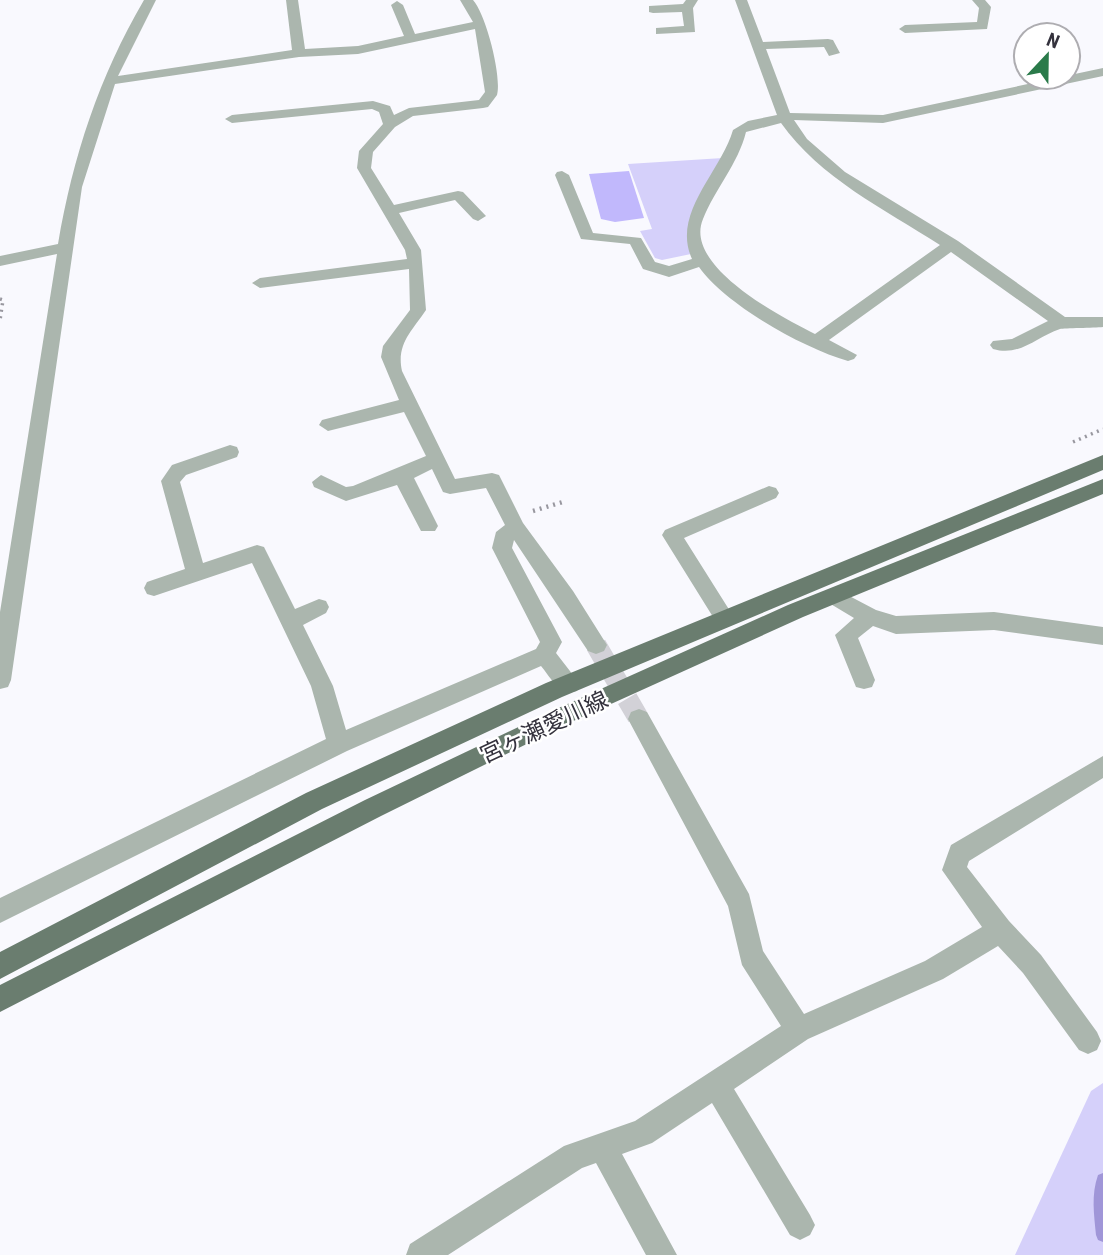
<svg xmlns="http://www.w3.org/2000/svg" width="1103" height="1255" font-family="'Roboto Condensed','Noto Sans JP',sans-serif">
<style>
.green{fill:#d5d0fa}
.lines{fill:none;stroke-linecap:round;stroke-linejoin:round}
.stream{fill:#a096d8;fill-rule:evenodd}
.building{fill:#c1b8fc}
.minor-tunnel{stroke:#d2d1d7;stroke-width:21;stroke-dasharray:21 10;stroke-linecap:butt}
.path-far1{stroke:#98979f;stroke-width:3.5;stroke-dasharray:2 4.5;stroke-linecap:butt}
.path{stroke:#98979f;stroke-width:4.5;stroke-dasharray:2 5;stroke-linecap:butt}
.minor{fill:#abb6ae;fill-rule:evenodd}
.major{fill:#6a7d6f;fill-rule:evenodd}
.labels{text-anchor:middle;stroke-width:5;stroke-linejoin:round;paint-order:stroke}
.street-label{font-size:23px;fill:#34323d;stroke:#fff}
</style>
<rect width="100%" height="100%" fill="#f9f9fe"/>
<g class="green">
<path d="M723,158C704,191 683,214 691,254L662,260L655,258L640,231L652,229L628,164Z"/>
<polygon points="1103,1083 1103,1255 1015,1255 1091,1091"/>
</g>
<g class="lines">
<path class="stream" d="M1103,1173V1242L1098,1240L1096,1235C1094,1214 1091,1195 1098,1175Z"/>
</g>
<polygon class="building" points="629,171 644,218 615,222 601,219 589,174"/>
<g class="lines">
<polyline class="minor-tunnel" points="596,645 639,719"/>
<g class="path-far1">
<polyline points="0,299 3,300 0,320"/>
<polyline points="1073,442 1103,429"/>
</g>
<polyline class="path" points="533,511 566,501"/>
<g class="minor">
<path d="M144,0H156L118,76L292,50L286,0H298L305,49L358,46L404,36L391,5L397,1L403,5L415,34L473,22L460,0H473C486,14 502,77 497,95L488,107L483,108L413,116L395,127L373,152L371,168L394,205L458,191L463,192L486,216L478,221L473,219L455,200L399,213L421,250L426,310C412,331 396,344 402,371L455,479L492,473L499,475L523,523L573,591L607,645L604,651L596,654L588,651L514,540L512,548L562,642L556,653L580,684L577,691C560,697 551,678 541,666L347,751L0,923V898L326,739L311,686L252,563L154,596L147,594L144,588L147,582L185,569L161,481L172,465L230,445L237,447L239,452L237,457L186,475L180,482L203,563L257,545L264,547L295,609L319,599L326,601L329,607L326,613L303,625L333,686L346,730L536,649L540,642L492,548L496,532L505,525L486,488L450,494L443,492L432,469L414,478L438,526L435,531H421L397,485L346,501L314,487L312,482L321,475L346,487L353,486L426,456L404,412L328,431L319,425L322,420L399,400L381,357L383,346L410,310L409,269L260,288L252,283L260,278L407,259L405,250L357,168L359,151L383,124L379,112L372,109L232,123L225,119L232,115L373,101L390,106L394,115L409,108L479,100L485,92L475,29L358,54L299,57L115,84L82,187L11,680L8,687L0,689V612L57,254L0,266V256L58,244C73,156 99,77 144,0Z"/>
<polygon points="686,0 698,0 693,8 695,32 656,34 656,28 684,26 682,12 653,13 649,12 649,6 683,4"/>
<path d="M735,0H747L763,42L828,39L833,40L840,53L829,56L824,47L766,49L790,113L883,115L1103,68V76L883,123L794,120L807,139L845,172L958,241L1065,317H1103V327C1094,328 1064,328 1060,329C1036,337 1020,357 993,349L990,345L993,341L1012,339L1048,321L951,252L829,340L857,355L854,359L848,361C803,348 726,305 699,267L669,277L643,269L630,244L581,239L555,175L557,172L562,171L569,175L593,233L641,238L655,262L669,266L692,259C671,213 721,172 733,130L748,121L777,115ZM781,123C820,178 884,209 940,245L815,334C781,317 683,266 703,219C715,189 738,164 746,132Z"/>
<polygon points="972,0 985,0 991,7 987,29 905,33 899,29 905,25 977,22 979,8"/>
<polygon points="769,486 776,488 779,493 776,498 684,538 735,619 732,625 725,628 718,625 662,535 665,530"/>
<polygon points="836,589 876,610 896,616 994,612 1103,627 1103,645 994,630 896,634 873,626 858,638 875,680 872,687 864,689 856,687 835,635 854,618 829,603 826,597 829,591"/>
<polygon points="639,709 647,712 749,894 763,951 804,1014 925,961 982,927 942,870 951,845 1103,756 1103,778 969,861 967,867 1009,921 1041,955 1097,1032 1101,1041 1097,1050 1088,1054 1079,1050 1023,973 998,946 943,979 808,1039 734,1089 810,1215 815,1225 810,1235 800,1240 790,1235 712,1103 652,1143 622,1154 677,1255 646,1255 596,1163 582,1168 448,1255 406,1255 410,1244 564,1146 635,1121 781,1026 742,965 728,906 628,719 631,712"/>
</g>
<g class="major">
<polygon points="1103,455 1103,470 562,697 322,809 0,979 0,952 306,793 546,683"/>
<polygon points="1103,479 1103,494 803,617 569,723 381,816 0,1012 0,985 365,800 554,710 788,605"/>
</g>
</g>
<g class="labels">
<g class="street-label">
<text transform="translate(544 727) rotate(-25)" y="8">宮ヶ瀬愛川線</text>
</g>
</g>
<g transform="translate(1047 56) rotate(22)"><circle r="33" fill="#ffffff" stroke="#aeadb1" stroke-width="2"/>
<path d="M0-5L12 26L0 18L-12 26Z" fill="#2a7a4a"/>
<text y="-10" font-size="19" font-weight="bold" text-anchor="middle" fill="#34323d">N</text>
</g>
</svg>
